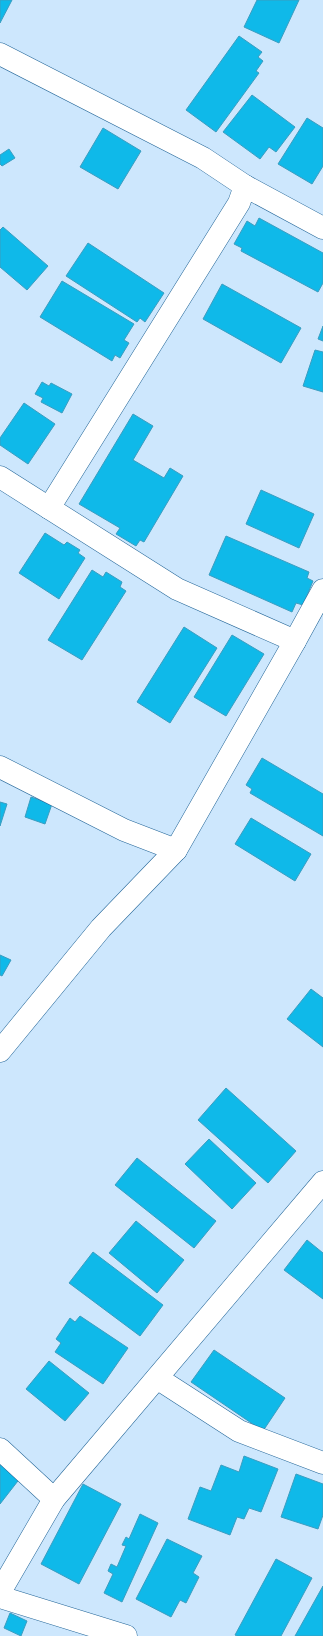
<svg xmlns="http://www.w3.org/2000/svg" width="323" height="1636" font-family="'IBM Plex Sans',sans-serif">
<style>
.building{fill:#0fb9e9;stroke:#3b9dc0}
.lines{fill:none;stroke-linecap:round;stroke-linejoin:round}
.minor-casing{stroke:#256799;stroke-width:23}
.minor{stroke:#fff;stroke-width:22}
</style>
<rect width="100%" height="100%" fill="#cde7fd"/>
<g class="building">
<polygon points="0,0 12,0 0,23"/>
<polygon points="257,0 299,0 279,43 244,27"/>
<polygon points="239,36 262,52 258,57 263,61 256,71 259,73 216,132 186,110"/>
<polygon points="252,95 295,127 276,152 269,147 260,159 223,132"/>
<polygon points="307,118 323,128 323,166 312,184 278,164"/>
<polygon points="103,128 141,151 118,189 80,167"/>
<polygon points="9,149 15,158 2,166 0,164 0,155"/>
<polygon points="259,218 323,253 323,283 318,292 241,251 242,248 234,244 247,221 255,226"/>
<polygon points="3,227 48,266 27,290 0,267 0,230"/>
<polygon points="88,243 164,293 145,322 140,318 137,322 66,276"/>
<polygon points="62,281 134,324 124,340 129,343 120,358 115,355 112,361 40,317"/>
<polygon points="222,284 301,328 281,363 203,319"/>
<polygon points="323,326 323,341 318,339"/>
<polygon points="315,350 323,352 323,392 303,386"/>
<polygon points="42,382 49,386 51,383 72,394 62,413 41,402 43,398 35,394"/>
<polygon points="24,403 55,424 28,464 0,445 0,438"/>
<polygon points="133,414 153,426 133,460 164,478 170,468 183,476 144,542 140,540 136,546 116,534 120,528 79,504"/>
<polygon points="261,490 314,514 299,548 246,524"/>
<polygon points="45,533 64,545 67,542 80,550 78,553 85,558 59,599 19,573"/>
<polygon points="226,536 309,572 307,578 313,581 303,605 296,603 292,612 209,575"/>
<polygon points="92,570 103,577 106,572 122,582 120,587 126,591 82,660 48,640"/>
<polygon points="184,627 217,648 170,723 137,702"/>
<polygon points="232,635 264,654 226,716 194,697"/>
<polygon points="262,758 323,794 323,836 250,793 252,789 246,785"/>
<polygon points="31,797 52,804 45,824 25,817"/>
<polygon points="0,802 7,804 0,826"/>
<polygon points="251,818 311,854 295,881 235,844"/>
<polygon points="0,955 11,960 2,976 0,975"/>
<polygon points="311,989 323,998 323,1047 287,1019"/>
<polygon points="226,1088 296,1151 268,1183 198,1120"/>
<polygon points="209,1139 256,1183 232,1209 185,1164"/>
<polygon points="137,1158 216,1221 194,1248 115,1185"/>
<polygon points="136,1221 184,1260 157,1293 109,1253"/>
<polygon points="307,1240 323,1253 323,1299 284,1270"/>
<polygon points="93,1252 163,1305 140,1336 69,1283"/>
<polygon points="80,1316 128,1348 103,1384 55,1352 61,1343 56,1339 70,1318 75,1322"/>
<polygon points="214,1350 285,1398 263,1431 191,1382"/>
<polygon points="49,1361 89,1393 65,1421 26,1389"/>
<polygon points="244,1456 278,1469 261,1512 249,1508 244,1519 237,1517 230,1535 188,1519 200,1487 211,1491 221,1465 239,1472"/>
<polygon points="0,1461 21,1477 0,1504"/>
<polygon points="296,1474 323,1484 323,1515 318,1529 281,1517"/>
<polygon points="83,1484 121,1504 79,1584 41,1564"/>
<polygon points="140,1514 158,1523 122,1602 104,1593 113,1574 108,1571 111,1564 117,1567 126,1546 122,1545 126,1537 129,1539"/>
<polygon points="167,1539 202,1556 193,1573 199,1577 186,1603 180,1600 171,1617 136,1599"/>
<polygon points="276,1559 312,1578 281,1636 237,1636 235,1635"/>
<polygon points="323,1586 323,1636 295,1636"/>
<polygon points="10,1613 27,1621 21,1636 4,1628"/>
</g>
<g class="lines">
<g class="minor-casing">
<g id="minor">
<polyline points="0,54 203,158 245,186"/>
<polyline points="0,477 177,589 295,641"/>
<polyline points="49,508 239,203 245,186 323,228"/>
<polyline points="0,767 124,830 176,850"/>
<polyline points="0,1051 101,928 176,850 295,641 323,590"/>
<polyline points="157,1378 239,1431 323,1463"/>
<polyline points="0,1449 54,1499"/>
<polyline points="0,1592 54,1499 323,1182"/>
<polyline points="0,1597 126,1636"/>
</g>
</g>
<use href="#minor" class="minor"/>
</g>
</svg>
